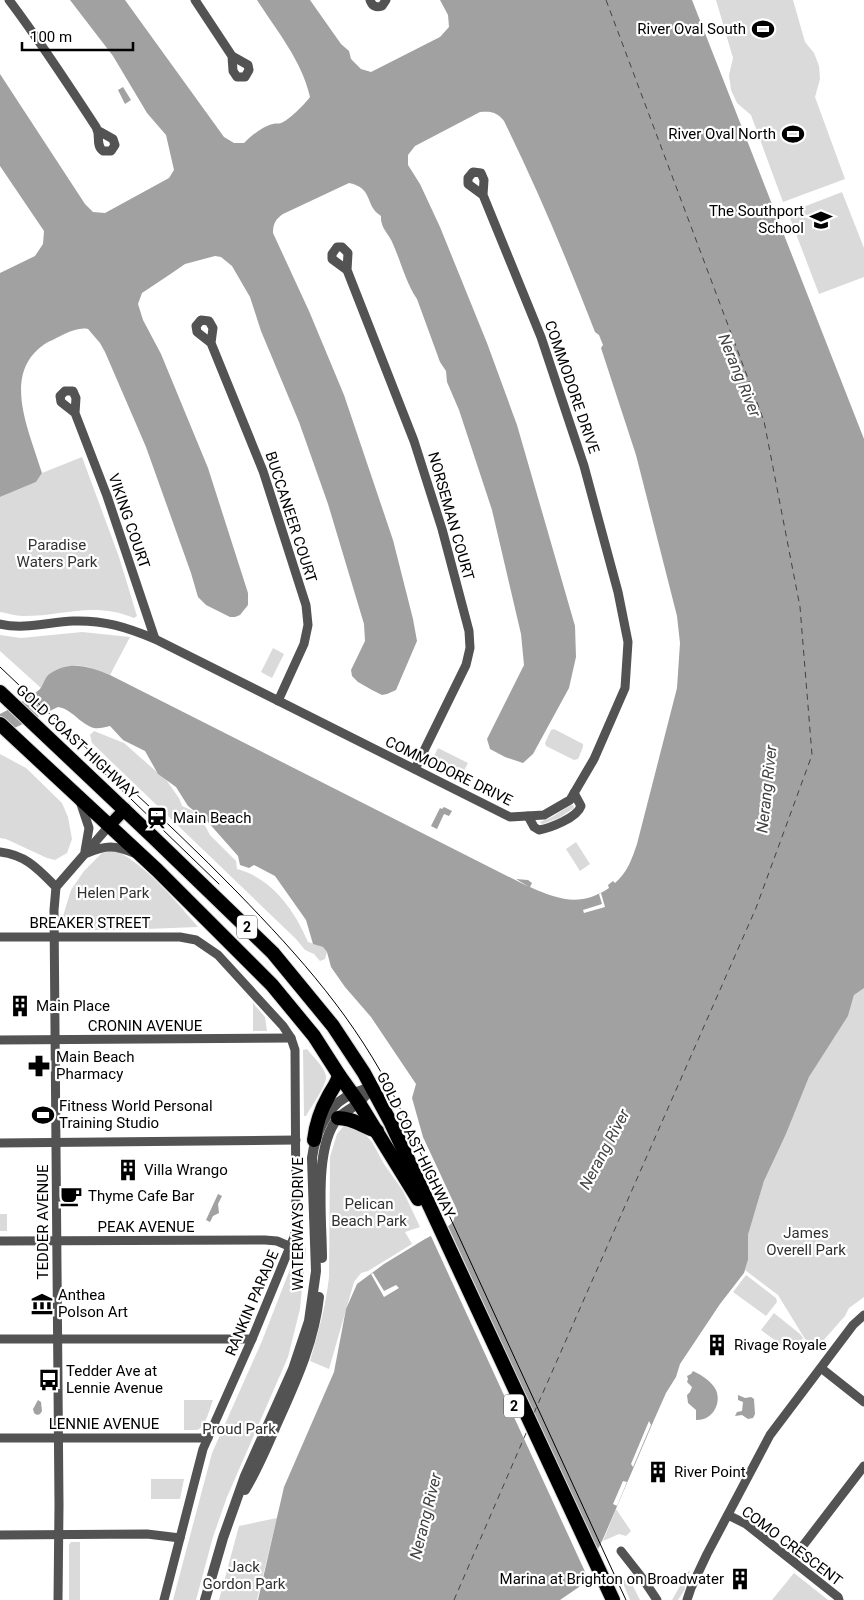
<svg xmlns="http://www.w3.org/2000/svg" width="864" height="1600" font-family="Roboto,sans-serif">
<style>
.green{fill:#dadada}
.water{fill:#a1a1a1}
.pier{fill:#fff}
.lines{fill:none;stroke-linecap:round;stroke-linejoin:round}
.ferry{stroke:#424242;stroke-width:1;stroke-dasharray:6 5;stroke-linecap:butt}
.primary-casing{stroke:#dbdbdb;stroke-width:15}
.trunk-casing{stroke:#dbdbdb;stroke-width:16}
.minor{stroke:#535353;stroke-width:9}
.tertiary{stroke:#535353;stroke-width:10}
.primary{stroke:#000;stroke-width:12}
.trunk{stroke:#000;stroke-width:14}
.tram{stroke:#000;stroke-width:1}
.labels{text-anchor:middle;stroke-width:4.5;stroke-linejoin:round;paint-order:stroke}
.shield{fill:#fff;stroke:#4c4c4c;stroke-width:1}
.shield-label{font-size:14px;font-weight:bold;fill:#000}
.poi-label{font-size:15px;fill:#000;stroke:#fff;text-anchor:start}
.street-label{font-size:15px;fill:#000;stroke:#fff}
.park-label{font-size:15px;fill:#313131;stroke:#fff}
.water-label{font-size:16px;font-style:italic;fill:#424242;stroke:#fff}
</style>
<rect width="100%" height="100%" fill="#fff"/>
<g class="green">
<polygon points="716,0 793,0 805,42 814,53 819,66 820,79 815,97 845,179 783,202 751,115 737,103 731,90 729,75 733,58"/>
<polygon points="842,192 864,248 864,277 819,294 788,213"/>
<path d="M82,457L119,557L137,616L134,618C94,601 63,616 23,616C15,616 8,613 0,612V497L36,482L42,473Z"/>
<path d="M82,632L130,637L110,675C97,670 79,661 65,668C56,671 48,682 41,688L0,651V635L21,638Z"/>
<polygon points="273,648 284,654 272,678 261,672"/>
<polygon points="554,729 583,744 583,747 578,759 574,760 546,746 545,743 551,730"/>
<path d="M94,731L124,743L167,781L179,798L182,806L195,812L201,818L210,835L236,861L237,869C272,878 295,911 308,942L323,947L327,952L325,959L320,961L314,954L305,950L296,939L92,743L90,735Z"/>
<polygon points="438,748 468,763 460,778 432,765 432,760"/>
<polygon points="0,754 26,768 62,803 68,817 72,839 67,853 55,860 47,858 6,839 0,838"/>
<polygon points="571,805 573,805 574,808 559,818 543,824 540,823 540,822 552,817"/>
<polygon points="576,842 590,864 580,871 566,849"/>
<path d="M115,850C147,866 175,900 198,927L120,930H77L71,927L63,916L71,890L84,871L102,853Z"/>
<polygon points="862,988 864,988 864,1297 849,1308 845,1316 813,1352 778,1295 745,1270 748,1260 748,1235 764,1181 786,1134 809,1077 848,1016 854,995"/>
<polygon points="253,1003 265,1017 267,1031 253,1031"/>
<path d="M307,1049C313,1057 324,1066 326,1076C327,1085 311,1107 306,1116H304L303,1050Z"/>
<path d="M346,1125L364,1133L372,1142L384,1164L403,1191L420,1227L405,1232L412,1244L368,1271L361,1273L354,1282L329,1369L310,1361C318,1333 326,1306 329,1277L330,1157L337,1134L342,1128Z"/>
<rect x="0" y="1214" width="7" height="17"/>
<polygon points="299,1246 306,1248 300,1309 288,1357 227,1497 213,1537 196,1600 173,1600 212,1453 262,1341"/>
<polygon points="746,1275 776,1298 777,1302 766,1316 733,1292"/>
<polygon points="774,1313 800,1334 803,1338 791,1352 761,1330"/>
<path d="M184,1400H213C210,1407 206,1427 197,1430C194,1430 188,1430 184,1430Z"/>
<polygon points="151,1479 184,1479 180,1499 151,1499"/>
<polygon points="616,1509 631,1531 626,1536 619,1534 603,1541"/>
<polygon points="277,1518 257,1600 219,1600 239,1526"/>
<polygon points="71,1542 80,1542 80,1600 69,1600 69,1545"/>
<polygon points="689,1570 690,1572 684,1583 685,1589 678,1600 672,1600"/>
<polygon points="794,1573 828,1600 772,1600"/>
<polygon points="629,1578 640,1600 630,1600 622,1581"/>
</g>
<g class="water">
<path d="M70,0H125L224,137L234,143H244C251,136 263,126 273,124C276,123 279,124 281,123C288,121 305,104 310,97C302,61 277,31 257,0H310L341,44L349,51L351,59L361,69L371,72L440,37L449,27L448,15L440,0H692L864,439V988L854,995L848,1016L809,1077L786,1134L764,1181L748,1235V1260L744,1273L720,1304L680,1364L676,1377L666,1393L654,1420L603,1539L579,1587L560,1600H258L284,1487L334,1372L346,1309L357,1284L384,1264L425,1239L446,1228L453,1222L457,1210L423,1137L412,1098L416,1084L371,1017L345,987L331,967L327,952L323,947L313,944L306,920L275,876L254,865L249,868L240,865L238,856L207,821L188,806L176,787L158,774L145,751L123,740L110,726C105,727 99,729 94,728C80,724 72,709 58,707L0,735V714C10,709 32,696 40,689C44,684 45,676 51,673C70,660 91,667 110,675L529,887L516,879L528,880L532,883L530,887C559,900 581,907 609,888L608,885L613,881L615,883C627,873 632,859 637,844L677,688L680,643L677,616L636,455L601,348L603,345L599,335L595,332C567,260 538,190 504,121C497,112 491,111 480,112L415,146L408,155V165L420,184L440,227L487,343L517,425L575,626L576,657L569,688L533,754L523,763L505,757L490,749L487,739L524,665L521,634L492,510L459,410L447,382L446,371L440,362L417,299C406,283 401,262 393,244C389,234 380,228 381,216C364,205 374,188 349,183L283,214C276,219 273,223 273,233L309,311L344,395L393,540L413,619L417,641L396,690L387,694L382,695L372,690L358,682L352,676L351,670L365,641L364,624L328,504L299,422L261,331L250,297L232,266L221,257L215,256L185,264L169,275L142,293L138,304L143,320L161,354L208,468L248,593V605L240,615L235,617H230L206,605L198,597L191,573L146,447L105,352L100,343L88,329C76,326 60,337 48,342C0,371 28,427 42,473L36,482L0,497V273L35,256L43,244L44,231L0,166V74L85,204L93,212L105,213L169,178L174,170L166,135L147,113L113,56Z"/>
<polygon points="123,87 131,100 125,104 118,90"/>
<polygon points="444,807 452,811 449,816 444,814 437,829 431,826 440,808 442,809"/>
<polygon points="218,1194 222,1196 218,1204 219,1213 213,1216 210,1222 206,1220"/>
<path d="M693,1371C702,1375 712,1382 716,1390C722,1404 712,1421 696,1420V1410L688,1403L687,1395L690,1392L692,1387L687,1382L688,1379L687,1376L691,1374Z"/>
<polygon points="738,1395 745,1398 751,1397 754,1399 755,1414 753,1418 748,1419 742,1415 735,1416 737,1412 742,1411 743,1402 738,1400"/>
<polygon points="38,1400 41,1402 42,1411 40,1414 37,1415 34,1413 33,1409"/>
</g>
<g class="pier">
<polygon points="601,893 605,907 584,913 583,910 602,904 599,894"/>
<polygon points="447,1224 598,1554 587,1576 430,1234"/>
<polygon points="373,1273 384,1291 396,1285 399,1288 384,1297 371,1274"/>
<polygon points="649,1421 651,1425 633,1467 631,1464"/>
<polygon points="623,1481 627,1482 617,1506 613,1504"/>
</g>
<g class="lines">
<g class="ferry">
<polyline points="534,1413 756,908 812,755 800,607 764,421 606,0"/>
<polyline points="454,1600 527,1431"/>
</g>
<g class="primary-casing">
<polyline id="primary" points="109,826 125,809"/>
</g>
<g class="trunk-casing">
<g id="trunk">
<polyline points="0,692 154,838 273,953 333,1026 364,1073 391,1123 613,1600"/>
<polyline points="0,724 157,870 272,985 314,1036 339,1075 359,1103 418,1199"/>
<path d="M338,1118C353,1118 363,1127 377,1131"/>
<path d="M314,1140C316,1124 320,1111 328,1097C332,1089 337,1084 339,1075"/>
</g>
</g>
<g class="minor">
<path d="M9,0C40,41 68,84 96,127C101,135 95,145 103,151H111L115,145L113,139L97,130"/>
<polyline points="195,0 232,56 233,71 237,77 245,77 249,70 248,65 232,56"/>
<path d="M370,0C372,6 376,8 382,6L386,0"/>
<polyline points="347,270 348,253 342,247 337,247 332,254 332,259 347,270 414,441 442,529 469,631 470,648 466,665 415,769"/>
<polyline points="211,343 213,328 209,321 201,320 196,326 197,332 211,343 263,471 306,605 308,625 304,644 278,701"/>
<polyline points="75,413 76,398 73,391 65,391 60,396 61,402 75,413 107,496 155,639"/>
<path d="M0,624C24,630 49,622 73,621C104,620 126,627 155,639L510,817L544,815L570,800L594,759L625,688L628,642L618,592L584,466L541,337L483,195L484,180L481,173L473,172L468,178V184L483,195"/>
<polyline points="80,801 89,828 85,851"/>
<path d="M528,816L534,827L539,830C550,828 577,818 581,806L574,793"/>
<path d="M0,852C26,855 38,869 56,887"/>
<path d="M87,853C106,845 115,845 134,853"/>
<polyline points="0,937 180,937 196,940 218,955 283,1026 291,1038 295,1050 296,1227 294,1237 252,1339 203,1449 164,1600"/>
<polyline points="0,1040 291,1038"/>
<polyline points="0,1143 296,1140"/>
<polyline points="0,1241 265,1240 277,1241 291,1247"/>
<polyline points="0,1339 252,1339"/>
<polyline points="821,1368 864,1402"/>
<polyline points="0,1438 208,1438"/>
<polyline points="728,1515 746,1524 838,1597 839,1600"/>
<polyline points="0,1535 147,1534 180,1538"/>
<polyline points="621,1551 643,1579 657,1600"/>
<polyline points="792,1560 864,1466"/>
<polyline points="58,1600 59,1505 54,910 56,887 109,826"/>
<polyline points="687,1600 691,1588 707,1554 770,1435 853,1325 864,1315"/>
</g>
<g class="tertiary">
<path d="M322,1258C322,1221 313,1147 338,1118C344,1112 353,1108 359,1102C364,1098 368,1092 372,1088"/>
<path d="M245,1490C257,1470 266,1449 275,1428C294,1385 314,1344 319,1297"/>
<path d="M205,1600L223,1538L245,1476L293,1369L309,1321L316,1271L312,1158C315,1136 325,1109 346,1097C354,1092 363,1090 371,1087"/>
</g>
<use href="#primary" class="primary"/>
<use href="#trunk" class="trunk"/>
<g class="tram">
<path d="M0,667C78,742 161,814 237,892C301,958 355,1018 397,1102L626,1600"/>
<polyline points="102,771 219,884"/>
</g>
</g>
<defs>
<g id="stadium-bare" transform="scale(1.725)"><path d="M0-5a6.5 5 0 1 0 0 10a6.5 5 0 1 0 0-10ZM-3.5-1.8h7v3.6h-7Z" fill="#000" stroke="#fff" stroke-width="2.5" paint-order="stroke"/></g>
<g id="school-bare" transform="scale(1.725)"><path d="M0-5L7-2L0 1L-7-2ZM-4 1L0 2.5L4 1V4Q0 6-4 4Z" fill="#000" stroke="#fff" stroke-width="2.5" paint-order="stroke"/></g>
<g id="station-bare" transform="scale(1.725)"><path d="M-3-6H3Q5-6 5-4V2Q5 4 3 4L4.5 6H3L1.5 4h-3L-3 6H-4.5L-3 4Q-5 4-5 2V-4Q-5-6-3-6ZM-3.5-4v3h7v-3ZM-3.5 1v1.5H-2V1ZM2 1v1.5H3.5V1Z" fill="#000" stroke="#fff" stroke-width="2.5" paint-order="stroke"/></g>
<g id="building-bare" transform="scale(1.725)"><path d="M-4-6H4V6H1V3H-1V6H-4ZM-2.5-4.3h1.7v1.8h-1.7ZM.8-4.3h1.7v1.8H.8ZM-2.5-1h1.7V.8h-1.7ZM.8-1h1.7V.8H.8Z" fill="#000" stroke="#fff" stroke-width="2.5" paint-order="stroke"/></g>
<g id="pharmacy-bare" transform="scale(1.725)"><path d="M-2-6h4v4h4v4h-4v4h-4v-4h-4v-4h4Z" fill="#000" stroke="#fff" stroke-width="2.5" paint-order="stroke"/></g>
<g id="cafe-bare" transform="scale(1.725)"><path d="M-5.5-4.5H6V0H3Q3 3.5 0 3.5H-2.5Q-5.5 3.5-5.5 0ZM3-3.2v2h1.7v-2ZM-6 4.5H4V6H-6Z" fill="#000" stroke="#fff" stroke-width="2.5" paint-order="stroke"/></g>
<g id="museum-bare" transform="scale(1.725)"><path d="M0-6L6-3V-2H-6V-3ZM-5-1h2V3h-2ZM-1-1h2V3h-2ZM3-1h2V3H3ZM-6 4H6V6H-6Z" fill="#000" stroke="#fff" stroke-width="2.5" paint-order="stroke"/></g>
<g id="bus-bare" transform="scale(1.725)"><path d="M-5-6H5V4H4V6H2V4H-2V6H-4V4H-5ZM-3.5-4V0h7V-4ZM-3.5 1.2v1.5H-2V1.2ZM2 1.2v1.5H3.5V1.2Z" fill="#000" stroke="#fff" stroke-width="2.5" paint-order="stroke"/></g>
</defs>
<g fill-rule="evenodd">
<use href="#stadium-bare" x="763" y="29"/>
<use href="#stadium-bare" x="793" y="134"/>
<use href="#school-bare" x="821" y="220"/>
<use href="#station-bare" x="157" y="818"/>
<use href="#building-bare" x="20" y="1006"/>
<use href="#pharmacy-bare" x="39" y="1066"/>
<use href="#stadium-bare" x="43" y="1115"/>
<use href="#building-bare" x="128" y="1170"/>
<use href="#cafe-bare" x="71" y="1196"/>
<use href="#museum-bare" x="42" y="1304"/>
<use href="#building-bare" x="717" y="1345"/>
<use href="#bus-bare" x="49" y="1380"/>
<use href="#building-bare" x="658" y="1472"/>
<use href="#building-bare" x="740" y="1579"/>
</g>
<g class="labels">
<g class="shield">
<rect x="237" y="915.5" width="20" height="23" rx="4"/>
<rect x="504" y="1394.5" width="20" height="23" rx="4"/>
</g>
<g class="shield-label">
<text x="247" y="932">2</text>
<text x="514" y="1411">2</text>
</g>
<g class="poi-label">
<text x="746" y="34" text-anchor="end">River Oval South</text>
<text x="776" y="139" text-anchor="end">River Oval North</text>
<text x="804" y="216" text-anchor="end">The Southport<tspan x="804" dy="17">School</tspan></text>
<text x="173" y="823">Main Beach</text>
<text x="36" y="1011">Main Place</text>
<text x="56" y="1062">Main Beach<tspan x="56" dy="17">Pharmacy</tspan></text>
<text x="59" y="1111">Fitness World Personal<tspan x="59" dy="17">Training Studio</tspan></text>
<text x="144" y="1175">Villa Wrango</text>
<text x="88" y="1201">Thyme Cafe Bar</text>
<text x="58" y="1300">Anthea<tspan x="58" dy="17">Polson Art</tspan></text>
<text x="734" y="1350">Rivage Royale</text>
<text x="66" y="1376">Tedder Ave at<tspan x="66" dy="17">Lennie Avenue</tspan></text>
<text x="674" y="1477">River Point</text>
<text x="724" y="1584" text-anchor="end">Marina at Brighton on Broadwater</text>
</g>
<g class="street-label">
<text transform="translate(572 387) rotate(71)" y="5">COMMODORE DRIVE</text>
<text transform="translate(451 516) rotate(74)" y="5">NORSEMAN COURT</text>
<text transform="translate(291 517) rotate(72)" y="5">BUCCANEER COURT</text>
<text transform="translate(129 521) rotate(71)" y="5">VIKING COURT</text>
<text transform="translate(77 742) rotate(43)" y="5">GOLD COAST HIGHWAY</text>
<text transform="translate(449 771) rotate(26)" y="5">COMMODORE DRIVE</text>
<text x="90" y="928">BREAKER STREET</text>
<text x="145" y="1031">CRONIN AVENUE</text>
<text transform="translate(416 1145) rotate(64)" y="5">GOLD COAST HIGHWAY</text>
<text transform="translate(43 1222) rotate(-90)" y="5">TEDDER AVENUE</text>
<text transform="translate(298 1224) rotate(-90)" y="5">WATERWAYS DRIVE</text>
<text x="146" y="1232">PEAK AVENUE</text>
<text transform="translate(252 1303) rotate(-67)" y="5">RANKIN PARADE</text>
<text x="104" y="1429">LENNIE AVENUE</text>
<text transform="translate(792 1546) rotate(37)" y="5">COMO CRESCENT</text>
</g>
<g class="park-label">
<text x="57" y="550">Paradise<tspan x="57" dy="17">Waters Park</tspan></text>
<text x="113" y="898">Helen Park</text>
<text x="369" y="1209">Pelican<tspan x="369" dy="17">Beach Park</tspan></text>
<text x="806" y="1238">James<tspan x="806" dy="17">Overell Park</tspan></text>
<text x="239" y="1434">Proud Park</text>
<text x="244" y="1572">Jack<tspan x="244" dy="17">Gordon Park</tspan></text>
</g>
<g class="water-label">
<text transform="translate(740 375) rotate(68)" y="6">Nerang River</text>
<text transform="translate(766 789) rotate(-84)" y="6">Nerang River</text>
<text transform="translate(604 1149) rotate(-62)" y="6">Nerang River</text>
<text transform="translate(425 1516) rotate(-76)" y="6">Nerang River</text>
</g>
</g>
<path d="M22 42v8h111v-8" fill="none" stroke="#000000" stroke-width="2.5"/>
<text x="30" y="42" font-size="15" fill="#000000" stroke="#ffffff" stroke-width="4" paint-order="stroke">100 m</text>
</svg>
